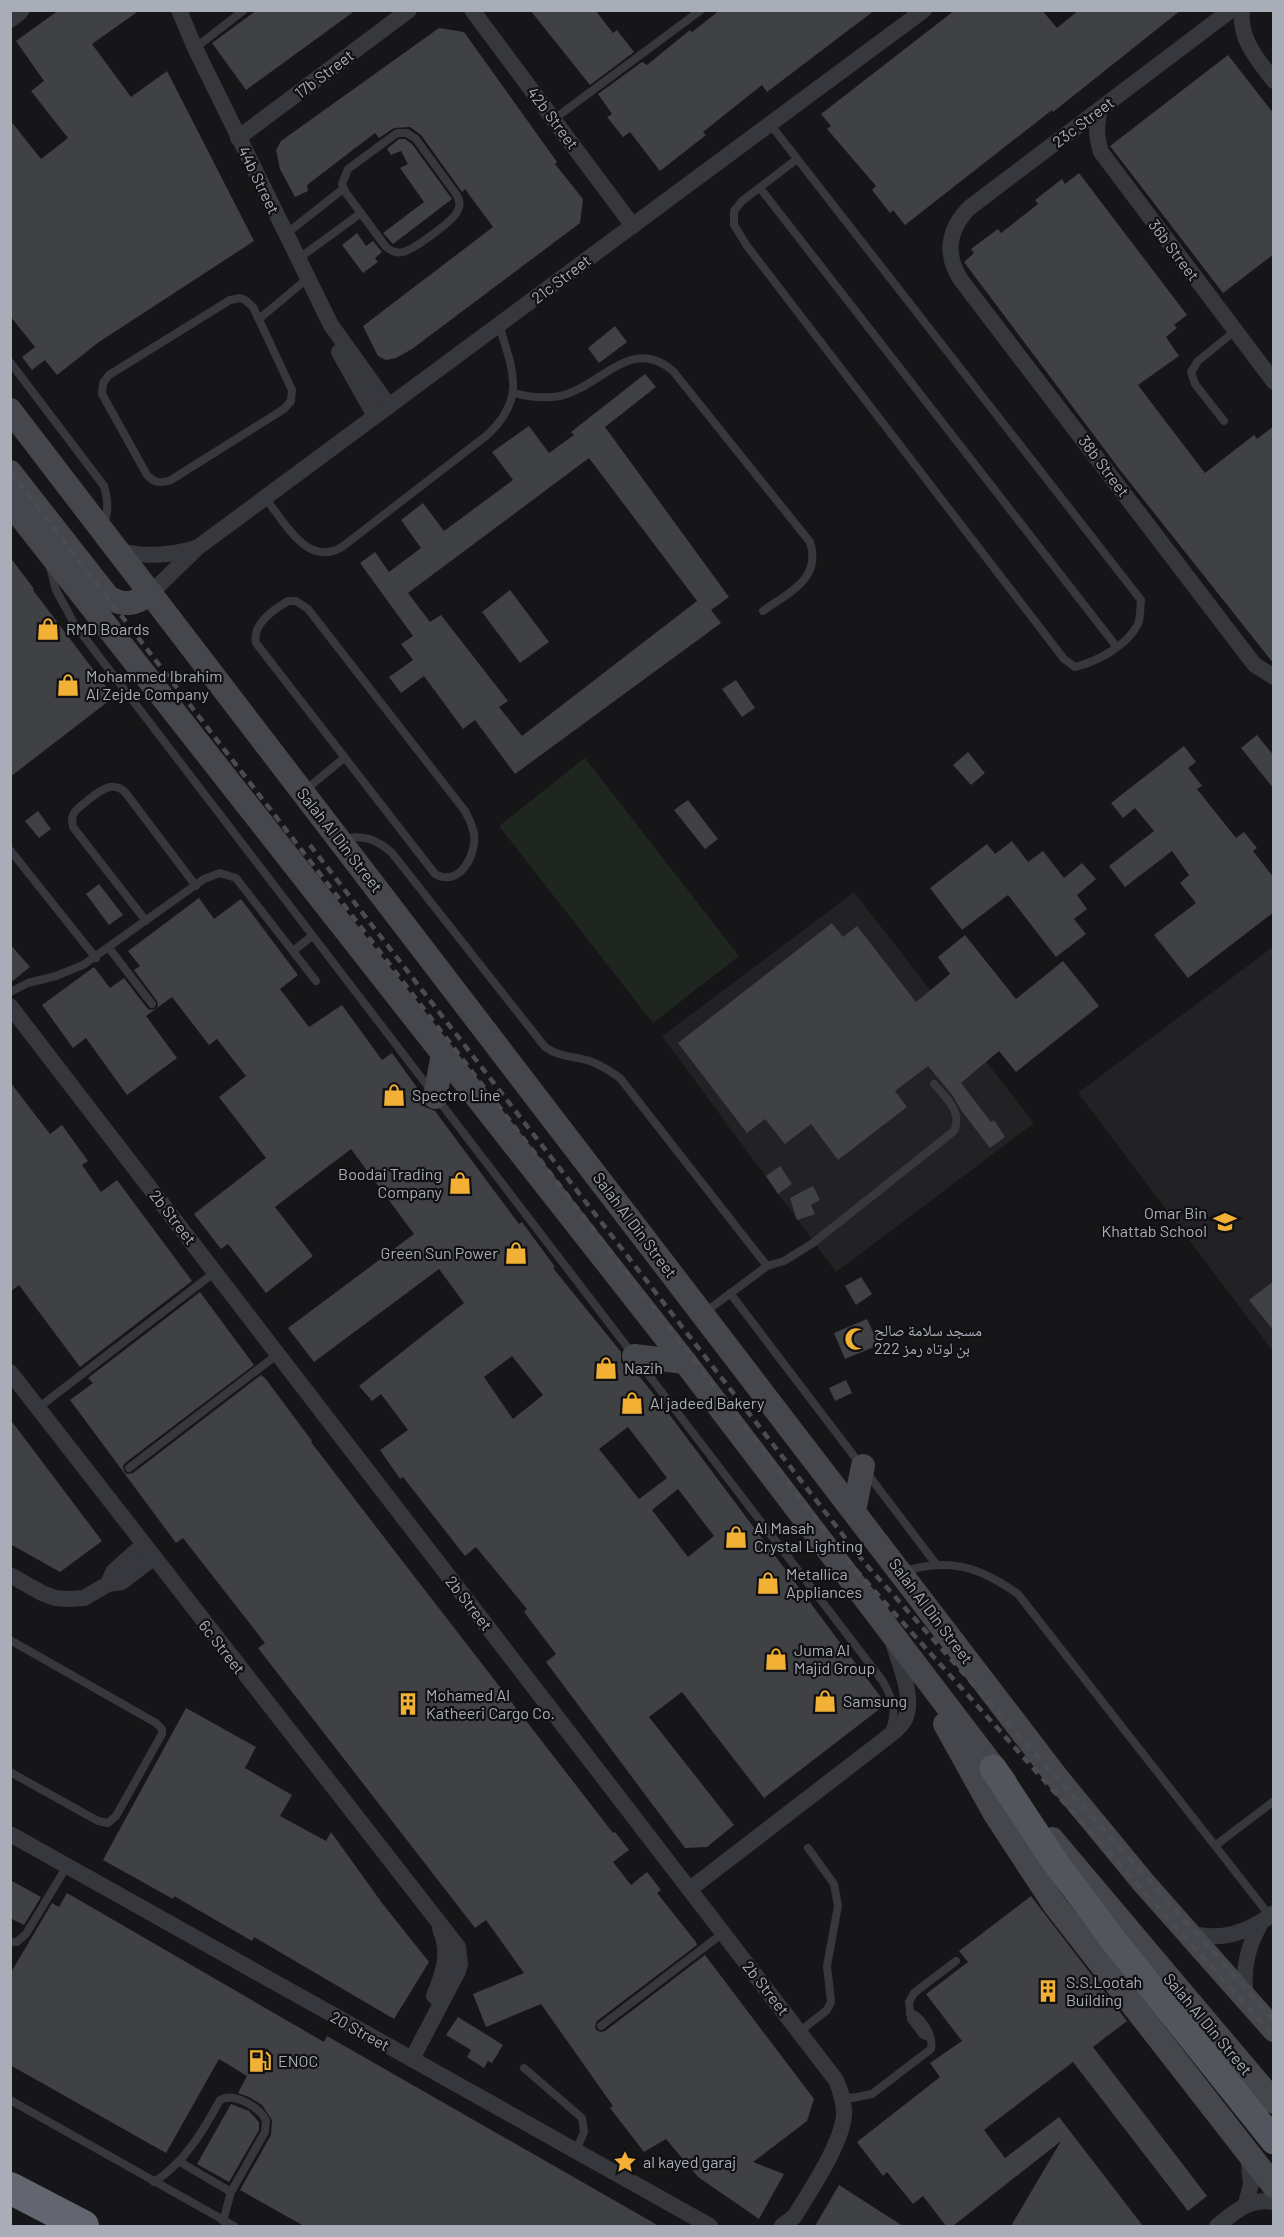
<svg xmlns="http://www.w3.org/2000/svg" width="1284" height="2237" font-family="Barlow,'Noto Naskh Arabic',sans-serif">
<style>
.built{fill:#222225}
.pitch{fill:#1e261f}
.building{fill:#404145;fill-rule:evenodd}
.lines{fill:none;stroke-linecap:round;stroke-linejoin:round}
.service{stroke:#37383d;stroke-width:8}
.minor{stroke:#37383d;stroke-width:16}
.tertiary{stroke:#37383d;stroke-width:21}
.secondary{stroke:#45474d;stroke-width:24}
.primary{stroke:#53555c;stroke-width:27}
.motorway{stroke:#63666e;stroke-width:32}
.rail{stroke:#4a4c52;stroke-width:4.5;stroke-dasharray:8 6;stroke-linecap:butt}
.labels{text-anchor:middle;stroke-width:4.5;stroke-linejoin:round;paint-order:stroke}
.street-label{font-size:16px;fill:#a8adb8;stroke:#111113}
.poi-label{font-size:16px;fill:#a8adb8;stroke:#111113;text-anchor:start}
</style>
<rect width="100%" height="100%" fill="#161618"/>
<g class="built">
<polygon points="854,892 1034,1123 836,1272 662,1036"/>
<polygon points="1273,947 1273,1351 1078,1093"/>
</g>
<polygon class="pitch" points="585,758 739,956 653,1023 499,826"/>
<g class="building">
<polygon points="59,10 140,10 92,44 131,97 167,71 254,241 99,342 57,375 45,360 32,370 22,357 35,347 10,316 10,120 41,159 68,138 31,91 44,81 16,41"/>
<polygon points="257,10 356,10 246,90 212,43"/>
<polygon points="530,10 595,10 613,33 617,30 634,52 590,85"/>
<polygon points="720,10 875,10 767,92 762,85 703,132 706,135 660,171 630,132 623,137 607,117 612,114 598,94 642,62 647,65 690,30 692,32"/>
<polygon points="955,10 1042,10 1057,28 1079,10 1181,10 1053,112 1052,110 905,225 893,210 890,213 872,190 876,186 827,129 831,126 821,114"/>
<polygon points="439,28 464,32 557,162 555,164 583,199 580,223 412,349 396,358 386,360 378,356 363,326 493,227 465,189 462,192 421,135 410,127 394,128 379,138 375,133 307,185 308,191 295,197 280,169 276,150 281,141"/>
<polygon points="1228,55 1274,114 1274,254 1223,293 1110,146"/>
<polygon points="399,139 405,139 412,144 452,199 393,244 383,233 424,202 400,168 408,164 401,151 391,155 387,149"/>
<polygon points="1079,173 1187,315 1174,325 1177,328 1166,337 1179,356 1138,385 1169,426 1205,473 1254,435 1257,439 1274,426 1274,664 1120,470 964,262 974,253 971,249 998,229 1001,233 1038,204 1035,200 1062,179 1065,184"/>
<polygon points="357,233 366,246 373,241 382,252 375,258 378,262 363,273 342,245"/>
<polygon points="615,326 627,342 599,363 588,348"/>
<path d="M645,374L656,387L605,427L729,597L711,610L721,623L515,774L475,720L463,729L424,676L401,693L389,677L413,660L401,644L413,636L360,563L375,552L389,572L421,548L401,520L423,503L444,531L513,480L492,452L529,426L549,453L574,435L571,432ZM589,458L697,601L522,736L499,707L508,701L441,615L430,622L408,593Z"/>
<polygon points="10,557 34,589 33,590 114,697 10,777"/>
<polygon points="510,590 549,642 520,663 482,612"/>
<polygon points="736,680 755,708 742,717 722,689"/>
<polygon points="1257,735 1274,756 1274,789 1241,748"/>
<polygon points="1184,746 1196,762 1188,768 1202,786 1197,789 1236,838 1244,832 1257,848 1253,851 1274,878 1274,912 1188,978 1154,935 1196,903 1180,883 1189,875 1172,851 1125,887 1109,866 1154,831 1135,808 1123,818 1111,803"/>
<polygon points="968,752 985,773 971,785 953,765"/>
<polygon points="688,800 718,839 705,849 674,810"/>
<polygon points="38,811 51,829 39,838 25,821"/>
<polygon points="1012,841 1028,862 1043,851 1064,878 1082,863 1096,879 1077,895 1087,909 1074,919 1086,934 1056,957 1008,895 962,930 930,888 987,844 995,854"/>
<polygon points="99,884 123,915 109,925 86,894"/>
<path d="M199,898L214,919L241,899L298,975L280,989L309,1027L342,1005L382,1060L392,1053L421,1093V1101L425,1107L435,1111L519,1224L522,1222L555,1267L553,1268L621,1352V1362L626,1368L635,1371L660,1402L886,1704L764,1798L682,1692L649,1717L734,1825L707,1847L685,1848L546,1662L556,1654L524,1612L527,1609L476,1547L465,1556L403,1477L400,1479L380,1450L408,1430L381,1394L372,1401L359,1386L464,1303L439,1269L314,1362L288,1328L414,1234L351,1149L275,1207L313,1256L266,1293L228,1244L221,1249L194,1214L266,1158L219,1097L246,1076L217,1039L209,1045L172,997L146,1016L177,1058L127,1095L86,1038L73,1048L42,1005L94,967L110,988L124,978L147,1008L150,1010L155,1009L158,1006L157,1001L134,970L140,966L128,951ZM512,1356L543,1395L513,1419L484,1377ZM628,1427L667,1478L639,1499L599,1449ZM678,1489L714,1536L688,1557L652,1510Z"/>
<polygon points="832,923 843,937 857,926 916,1002 950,974 938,957 965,935 1016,999 1063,961 1099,1006 1016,1072 999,1051 961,1083 991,1122 994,1120 1005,1137 990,1148 961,1110 953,1096 928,1066 895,1091 907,1107 838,1160 811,1124 785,1144 765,1119 747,1133 678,1043"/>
<polygon points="10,944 30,967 10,983"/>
<polygon points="10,1082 50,1134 62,1125 88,1161 82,1165 101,1192 117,1180 192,1281 80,1367 19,1285 10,1292"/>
<polygon points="780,1166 792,1184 778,1194 766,1176"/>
<polygon points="813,1186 820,1200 811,1205 815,1214 797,1220 790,1198"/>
<polygon points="861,1277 872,1294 856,1305 845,1286"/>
<polygon points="1274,1281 1274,1331 1249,1300"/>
<polygon points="200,1292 254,1365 125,1463 123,1466 124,1471 127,1474 133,1473 261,1375 265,1378 312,1441 311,1442 390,1545 613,1833 615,1832 629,1850 613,1862 631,1885 647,1872 661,1890 657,1893 696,1942 697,1945 597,2021 595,2026 596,2030 601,2032 605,2031 705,1955 814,2099 807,2121 753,2162 784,2174 759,2219 698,2177 666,2139 644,2152 610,2108 613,2106 541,2004 486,2027 473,1994 524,1973 486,1920 475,1928 258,1648 265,1643 183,1538 176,1543 70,1400 93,1383 88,1378"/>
<polygon points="867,1319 879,1345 845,1359 834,1333"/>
<polygon points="846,1380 852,1393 835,1401 829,1388"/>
<polygon points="10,1419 102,1541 60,1572 10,1544"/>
<polygon points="186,1708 256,1747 245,1768 292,1795 280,1816 326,1841 331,1832 382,1903 429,1962 394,2019 254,1937 252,1941 174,1896 173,1899 103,1860"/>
<polygon points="10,1880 41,1897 24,1925 10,1918"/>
<polygon points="67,1893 324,2042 327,2036 659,2226 304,2226 240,2190 271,2135 272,2120 262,2105 249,2097 238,2093 247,2076 219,2059 166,2153 10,2065 10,1974 52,1903 59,1907"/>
<polygon points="1031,1896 1127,2021 1093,2047 1207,2196 1188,2211 1073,2062 984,2130 1005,2158 1059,2117 1143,2226 1011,2226 1061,2141 953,2226 946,2226 923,2196 913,2204 887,2172 883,2176 857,2142 940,2077 930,2063 962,2041 926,1994 968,1962 959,1951"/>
<polygon points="458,2017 503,2045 492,2063 488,2061 484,2068 467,2057 471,2050 446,2035"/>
<polygon points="231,2104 249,2111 259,2122 259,2130 229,2182 197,2164"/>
<polygon points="839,2185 881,2212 903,2226 815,2226"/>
</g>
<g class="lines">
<g class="service">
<polyline points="195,48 244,10"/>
<polyline points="554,119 701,10"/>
<path d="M770,124L1141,600C1140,607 1141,617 1138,624C1127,646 1098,661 1075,667L1064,659L747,246L734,225V211L742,201L797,159"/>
<path d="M397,133H407L416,139L456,194C460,200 461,206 457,212C453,221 413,250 403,252C396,254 391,251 386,247L346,193L342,184L348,169Z"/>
<polyline points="760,188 1116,646"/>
<polyline points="286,234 343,189"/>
<polyline points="298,259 361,213"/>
<path d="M240,298L245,300L253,307L292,390L291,401L284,409L171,480C161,484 154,483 147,475L102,394L103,383L109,375L230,300Z"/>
<polyline points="259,319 308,278"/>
<path d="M10,362L104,486C108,500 109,511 103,526"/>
<path d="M514,393C529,397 544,399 560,396C602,386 631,335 673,371L810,542C822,579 788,593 763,611"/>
<polyline points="1224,421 1195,384 1191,372 1198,361 1235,331"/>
<path d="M265,498C285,522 307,568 342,547L486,436C527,399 513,371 499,325"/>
<path d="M49,563L56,590L75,625L882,1680C892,1697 898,1712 889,1731"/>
<path d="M288,601H296L308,609L465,811C469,818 472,825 474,833C477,854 460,888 435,874L256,643C252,624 273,610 288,601Z"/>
<polyline points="303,792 344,758"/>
<path d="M342,839C362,834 377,839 392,853L545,1047C559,1057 573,1056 590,1061C601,1065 610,1071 620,1078L767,1266"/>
<polyline points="10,850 96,958"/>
<path d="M146,921L73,827C72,822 71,818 74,813C77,808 84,804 88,800C100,791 112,780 125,792L196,886"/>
<polyline points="109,948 152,1004"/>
<polyline points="293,951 312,936"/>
<polyline points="10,992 28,983 56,976 83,965 204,879 220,873 236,878 316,981"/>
<polyline points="730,1293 936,1564"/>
<path d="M704,1313L767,1266L784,1261L813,1243L954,1131C963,1112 946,1098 934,1084"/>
<polyline points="38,1408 215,1272"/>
<polyline points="129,1468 278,1354"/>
<path d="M901,1572C949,1557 978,1566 1018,1594L1270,1916"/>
<polyline points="10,1640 156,1723 162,1729 162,1734 116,1816 108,1823 98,1821 10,1772"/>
<polyline points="1216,1845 1274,1801"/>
<polyline points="10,1942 17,1942 26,1934 67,1866"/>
<polyline points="601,2026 723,1933"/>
<polyline points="799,2032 827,2010 831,2002 827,1966 838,1906 834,1884 808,1848"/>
<polyline points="929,2037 923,2035 911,2019 909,2002 914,1993 956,1961"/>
<polyline points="524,2068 582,2118 584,2132 576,2151"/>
<path d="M842,2096L852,2098L872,2094L931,2049C934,2037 922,2016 910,2013"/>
<polyline points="10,2100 234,2226"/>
<polyline points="180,2162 231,2192"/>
<path d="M154,2182C185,2162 203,2131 220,2100C234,2092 259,2107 266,2120L265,2132L231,2192L223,2221"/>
</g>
<g class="minor">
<polyline points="179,10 195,48 331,325 389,406"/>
<polyline points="472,10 633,226"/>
<path d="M1231,10L969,208C948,230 944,254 961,280L1247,655L1255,665L1274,677"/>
<path d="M1242,10C1239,39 1257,59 1274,81"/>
<path d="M1100,109C1096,125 1096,136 1101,152L1274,382"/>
<polyline points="238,138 409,10"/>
<polyline points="339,352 375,416"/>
<path d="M119,551C146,557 169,556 196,548"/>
<polyline points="151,593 197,548 924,10"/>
<path d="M10,1006L836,2080C840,2090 844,2100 844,2112C845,2139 809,2193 794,2217L782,2226"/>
<polyline points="10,1372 458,1947 460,1964 458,1971 412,2059"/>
<polyline points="10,1575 42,1593 55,1598 69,1599 84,1598 108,1584 122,1582 153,1558"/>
<polyline points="108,1584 113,1572 143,1545"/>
<polyline points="10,1834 710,2226"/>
<path d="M690,1889L885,1739C891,1734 902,1727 905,1719C915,1697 899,1664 893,1642"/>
<path d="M1186,1932C1220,1942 1246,1934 1274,1913"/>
<path d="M434,1996C443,1974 451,1952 440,1929"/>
<path d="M1246,1998C1242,1970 1247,1947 1261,1923"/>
<polyline points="1246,2204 1251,2184 1248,2155"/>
<path d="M1217,2226C1235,2212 1249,2198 1274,2202"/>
</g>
<polyline class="tertiary" points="10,17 19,10"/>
<g class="secondary">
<polyline points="10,410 1059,1780 1143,1882 1274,2030"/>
<path d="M10,472L108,597C124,607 136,604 151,593"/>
<polyline points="10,503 685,1362 1005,1782"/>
<polyline points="435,1097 443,1054"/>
<polyline points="634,1356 685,1362"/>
<polyline points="854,1511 863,1466"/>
<polyline points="945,1724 995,1814 1054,1904 1274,2186"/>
<polyline points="1052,1839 1274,2102"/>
</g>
<polyline class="primary" points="993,1768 1053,1859 1114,1941 1274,2141"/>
<polyline class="motorway" points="10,2188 83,2226"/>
<g class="rail">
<polyline points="10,471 854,1568 1274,2037"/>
<polyline points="310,845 863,1561 1274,2020"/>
</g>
</g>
<defs>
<g id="shop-bare" transform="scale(1.8)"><path d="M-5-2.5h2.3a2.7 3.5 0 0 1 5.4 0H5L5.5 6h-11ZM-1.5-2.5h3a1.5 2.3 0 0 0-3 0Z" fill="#f2b134" stroke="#111113" stroke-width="2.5" paint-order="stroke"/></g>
<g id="school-bare" transform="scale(1.8)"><path d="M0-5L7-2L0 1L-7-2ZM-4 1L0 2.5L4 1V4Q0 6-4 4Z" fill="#f2b134" stroke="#111113" stroke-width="2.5" paint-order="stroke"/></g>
<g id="mosque-bare" transform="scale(1.8)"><path d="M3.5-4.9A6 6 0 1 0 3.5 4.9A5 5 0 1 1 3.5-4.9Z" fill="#f2b134" stroke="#111113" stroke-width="2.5" paint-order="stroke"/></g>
<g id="building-bare" transform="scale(1.8)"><path d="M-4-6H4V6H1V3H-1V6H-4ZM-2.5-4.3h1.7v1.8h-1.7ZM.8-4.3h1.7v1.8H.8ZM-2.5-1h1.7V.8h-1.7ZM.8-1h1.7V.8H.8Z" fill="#f2b134" stroke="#111113" stroke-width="2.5" paint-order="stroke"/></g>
<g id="fuel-bare" transform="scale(1.8)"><path d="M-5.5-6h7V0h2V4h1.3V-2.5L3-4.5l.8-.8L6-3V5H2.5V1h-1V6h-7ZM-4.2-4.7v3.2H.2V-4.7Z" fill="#f2b134" stroke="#111113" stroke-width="2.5" paint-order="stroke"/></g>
<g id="sight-bare" transform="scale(1.8)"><path d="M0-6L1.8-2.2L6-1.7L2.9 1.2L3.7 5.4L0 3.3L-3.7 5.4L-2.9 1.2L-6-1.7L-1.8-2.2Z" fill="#f2b134" stroke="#111113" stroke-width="2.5" paint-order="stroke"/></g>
</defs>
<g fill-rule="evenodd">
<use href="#shop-bare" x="48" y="629"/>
<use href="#shop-bare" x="68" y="685"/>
<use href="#shop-bare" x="394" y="1095"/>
<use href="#shop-bare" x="460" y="1183"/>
<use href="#school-bare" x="1225" y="1222"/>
<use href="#shop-bare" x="516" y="1253"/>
<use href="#mosque-bare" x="856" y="1339"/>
<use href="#shop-bare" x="606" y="1368"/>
<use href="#shop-bare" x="632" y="1403"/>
<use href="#shop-bare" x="736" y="1537"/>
<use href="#shop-bare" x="768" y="1583"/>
<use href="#shop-bare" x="776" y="1659"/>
<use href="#shop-bare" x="825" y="1701"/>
<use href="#building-bare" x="408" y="1704"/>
<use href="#building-bare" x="1048" y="1991"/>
<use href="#fuel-bare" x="260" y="2061"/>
<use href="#sight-bare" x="625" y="2162"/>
</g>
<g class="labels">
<g class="street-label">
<text transform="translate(324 74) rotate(-37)" y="6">17b Street</text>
<text transform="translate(553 118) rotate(53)" y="6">42b Street</text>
<text transform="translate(1083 122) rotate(-37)" y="6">23c Street</text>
<text transform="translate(259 180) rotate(64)" y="6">44b Street</text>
<text transform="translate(1174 250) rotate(53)" y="6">36b Street</text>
<text transform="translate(561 279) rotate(-37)" y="6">21c Street</text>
<text transform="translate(1104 466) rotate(53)" y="6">38b Street</text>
<text transform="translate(340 840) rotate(52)" y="6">Salah Al Din Street</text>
<text transform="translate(173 1217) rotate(52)" y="6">2b Street</text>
<text transform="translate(635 1225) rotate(53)" y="6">Salah Al Din Street</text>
<text transform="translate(469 1603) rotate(52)" y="6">2b Street</text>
<text transform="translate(931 1611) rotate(53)" y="6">Salah Al Din Street</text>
<text transform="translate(222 1647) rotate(52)" y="6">6c Street</text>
<text transform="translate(766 1988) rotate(52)" y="6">2b Street</text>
<text transform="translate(1208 2024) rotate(50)" y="6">Salah Al Din Street</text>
<text transform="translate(360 2031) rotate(29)" y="6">20 Street</text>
</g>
<g class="poi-label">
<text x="66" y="635">RMD Boards</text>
<text x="86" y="682">Mohammed Ibrahim<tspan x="86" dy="18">Al Zejde Company</tspan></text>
<text x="412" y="1101">Spectro Line</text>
<text x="442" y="1180" text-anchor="end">Boodai Trading<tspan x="442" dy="18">Company</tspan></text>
<text x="1207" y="1219" text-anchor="end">Omar Bin<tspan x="1207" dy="18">Khattab School</tspan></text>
<text x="498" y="1259" text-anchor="end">Green Sun Power</text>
<text x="874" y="1336">مسجد سلامة صالح<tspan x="874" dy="18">بن لوتاه رمز 222</tspan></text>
<text x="624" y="1374">Nazih</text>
<text x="650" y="1409">Al jadeed Bakery</text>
<text x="754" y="1534">Al Masah<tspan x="754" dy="18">Crystal Lighting</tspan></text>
<text x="786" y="1580">Metallica<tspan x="786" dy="18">Appliances</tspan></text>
<text x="794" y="1656">Juma Al<tspan x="794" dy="18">Majid Group</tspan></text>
<text x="426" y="1701">Mohamed Al<tspan x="426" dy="18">Katheeri Cargo Co.</tspan></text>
<text x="843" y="1707">Samsung</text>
<text x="1066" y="1988">S.S.Lootah<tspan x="1066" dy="18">Building</tspan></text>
<text x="278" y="2067">ENOC</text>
<text x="643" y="2168">al kayed garaj</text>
</g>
</g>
<rect width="1284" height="2237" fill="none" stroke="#a8adb8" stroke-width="24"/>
</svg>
